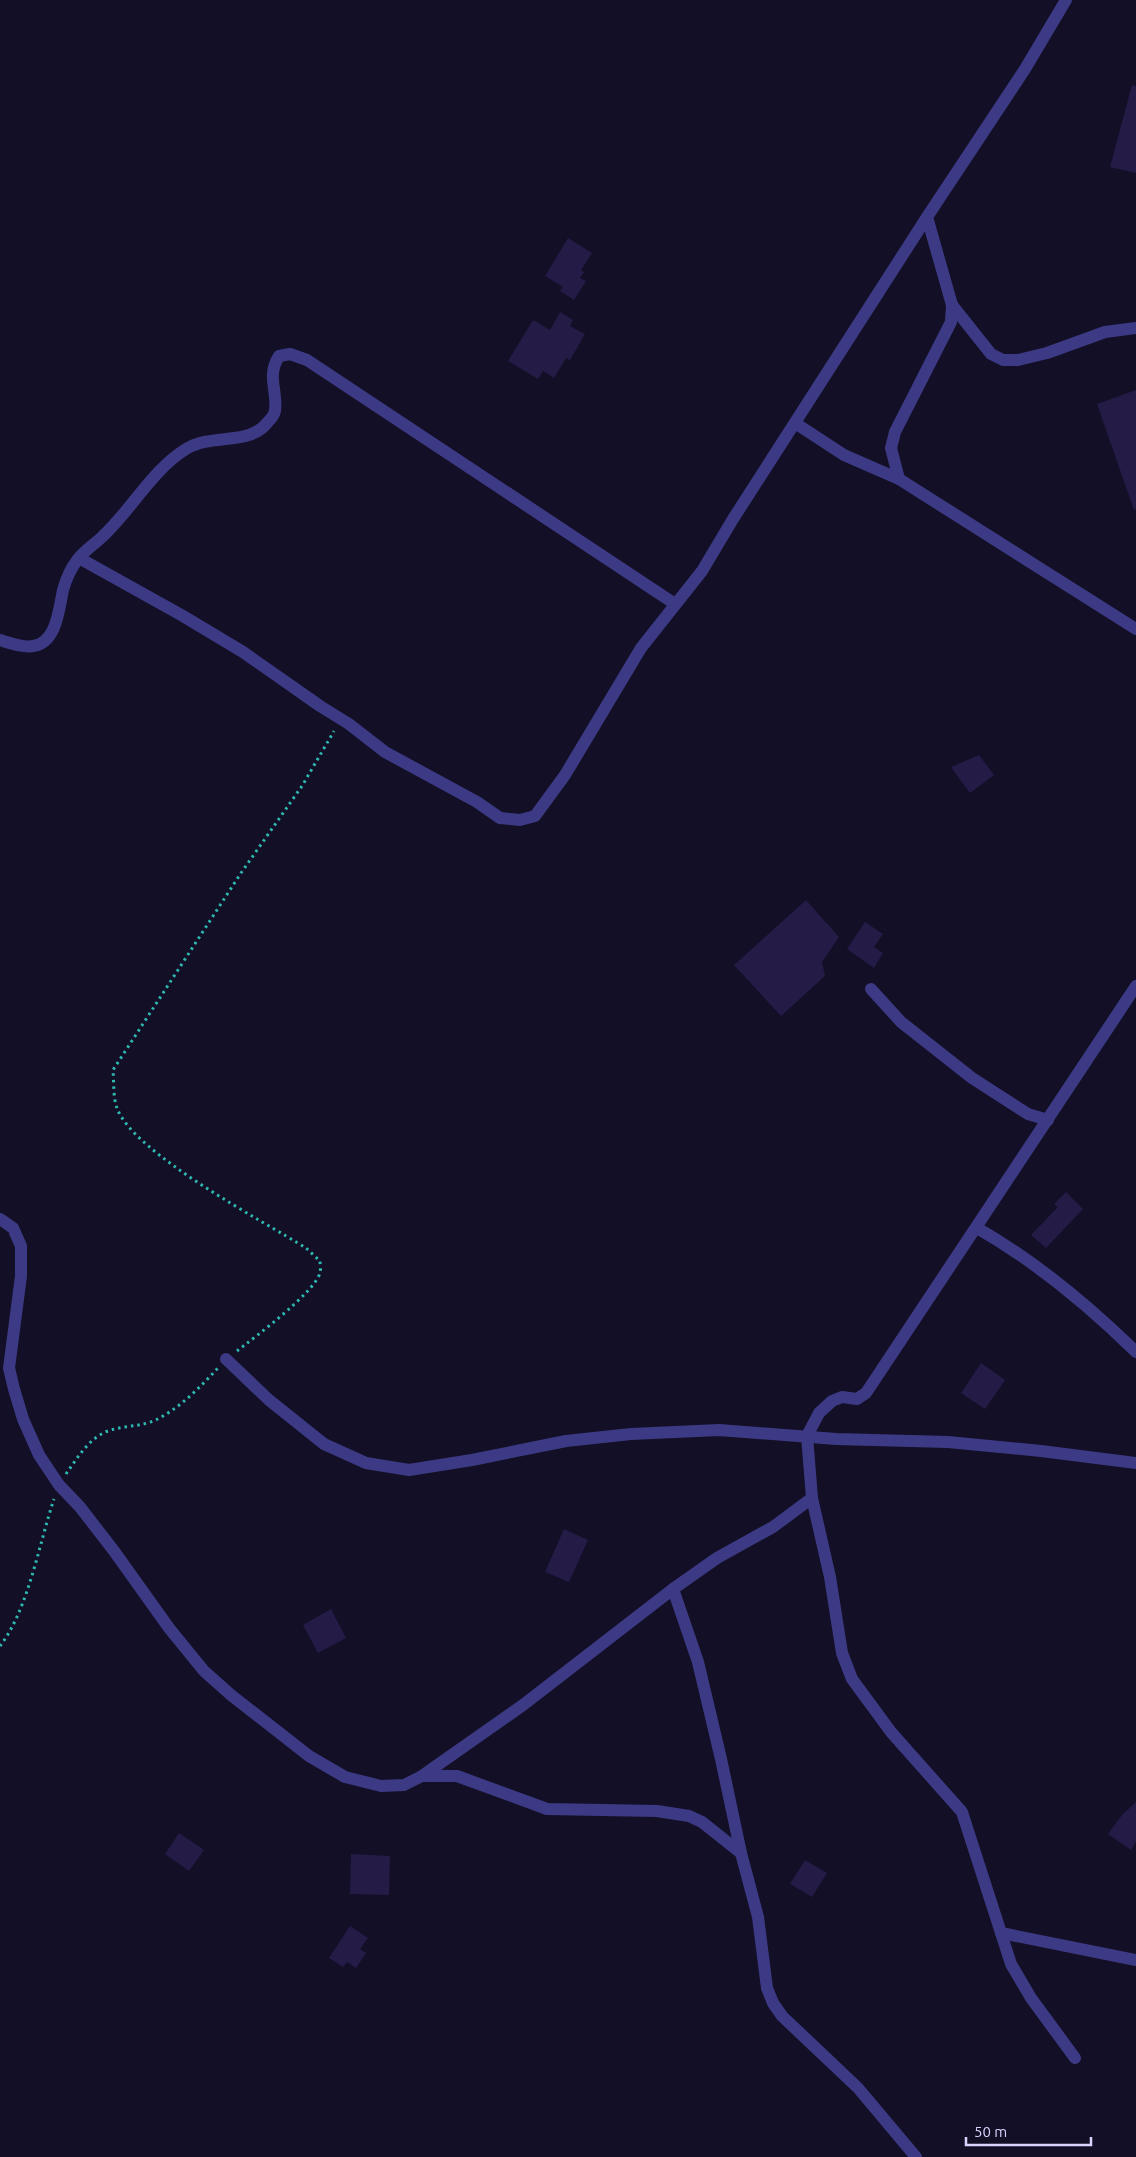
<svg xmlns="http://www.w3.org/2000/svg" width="1136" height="2157" font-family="Ubuntu,sans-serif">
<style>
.building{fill:#241b47}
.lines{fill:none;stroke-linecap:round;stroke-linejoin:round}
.path{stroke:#2fb8b0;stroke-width:3;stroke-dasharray:2.5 4;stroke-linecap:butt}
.minor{stroke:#3d3a85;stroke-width:12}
</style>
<rect width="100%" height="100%" fill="#130f26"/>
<g class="building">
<polygon points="1132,85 1136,86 1136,173 1110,167"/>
<polygon points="568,238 592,253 581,270 584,272 580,278 586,281 574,300 560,291 563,287 545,276"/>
<polygon points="560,312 573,320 570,326 585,334 570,360 566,358 554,378 543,371 538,379 508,361 533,320 550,330"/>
<polygon points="1136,390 1136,509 1134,510 1097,404"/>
<polygon points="979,755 994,775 970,793 951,767"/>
<polygon points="806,900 839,937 822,962 825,976 781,1016 734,965"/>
<polygon points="865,922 883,934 874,947 883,953 874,968 847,949"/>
<polygon points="1066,1192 1083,1209 1046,1248 1031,1235 1058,1207 1054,1204"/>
<polygon points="981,1363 1005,1380 985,1409 961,1393"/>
<polygon points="564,1529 588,1540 569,1582 545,1572"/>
<polygon points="331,1609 346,1638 318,1653 303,1625"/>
<polygon points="1136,1802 1136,1842 1131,1850 1108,1834 1122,1815"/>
<polygon points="179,1833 204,1850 189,1871 165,1854"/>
<polygon points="351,1854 390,1856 389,1895 350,1894"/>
<polygon points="805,1860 827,1873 812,1897 790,1884"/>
<polygon points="350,1926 368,1938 360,1949 366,1953 356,1968 347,1962 343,1967 329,1958"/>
</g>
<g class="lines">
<g class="path">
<path d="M237,1351C255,1337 314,1293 320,1273C321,1269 320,1264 320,1261L306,1248C263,1221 133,1153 117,1108C113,1098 114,1082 113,1070L241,873L302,786L334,731"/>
<path d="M66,1474C78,1457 89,1438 108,1431C128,1424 144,1428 163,1416C184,1404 202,1385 218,1368"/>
<path d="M0,1646C28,1610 39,1544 54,1499"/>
</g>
<g class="minor">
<polyline points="952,305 991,354 1003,360 1018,360 1047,353 1105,332 1136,328"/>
<polyline points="795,423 844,455 899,479 1136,629"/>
<polyline points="899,479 891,448 895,432 951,322 952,305 927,217"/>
<polyline points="79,558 183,616 243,652 320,706 349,724 385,752 477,802 500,818 520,820 535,816 565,775 641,648 702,571 733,519 927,217 1025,69 1066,0"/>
<path d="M0,640C10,643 23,648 33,646C57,643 59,608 63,590C66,579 71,568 78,559C85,550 95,544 103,536C133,508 151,471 186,449C212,433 249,446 267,423C270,420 274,415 275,411C278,390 266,377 279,356L290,354L307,360L675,604"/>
<polyline points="871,989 901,1022 972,1078 1028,1114 1048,1120"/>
<polyline points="0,1219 13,1228 21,1246 21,1276 9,1368 14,1389 23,1419 39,1455 59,1485 80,1507 114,1551 169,1628 204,1671 231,1695 309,1756 345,1777 381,1786 404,1785 422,1776 523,1705 673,1589 717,1558 773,1527 812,1498"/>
<path d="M977,1228C1035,1261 1088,1305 1136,1352"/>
<polyline points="226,1359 269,1400 324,1444 366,1463 409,1470 472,1460 566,1441 631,1434 719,1430 836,1439 948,1442 1041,1451 1136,1463"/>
<polyline points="673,1589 698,1662 721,1759 741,1853 758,1917 767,1988 773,2003 782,2016 858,2088 916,2157"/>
<polyline points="422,1776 457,1776 547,1809 657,1811 689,1816 702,1822 741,1853"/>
<polyline points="1001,1933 1136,1960"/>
<polyline points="1075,2058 1031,1998 1011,1964 962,1812 891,1732 852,1679 842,1653 830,1577 812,1498 807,1436 819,1413 832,1401 842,1397 857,1399 866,1393 1136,986"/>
</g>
</g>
<path d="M966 2137v8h125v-8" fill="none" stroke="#d9d4ff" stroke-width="2.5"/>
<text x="974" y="2137" font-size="15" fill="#d9d4ff" stroke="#130f26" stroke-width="4" paint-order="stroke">50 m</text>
</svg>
